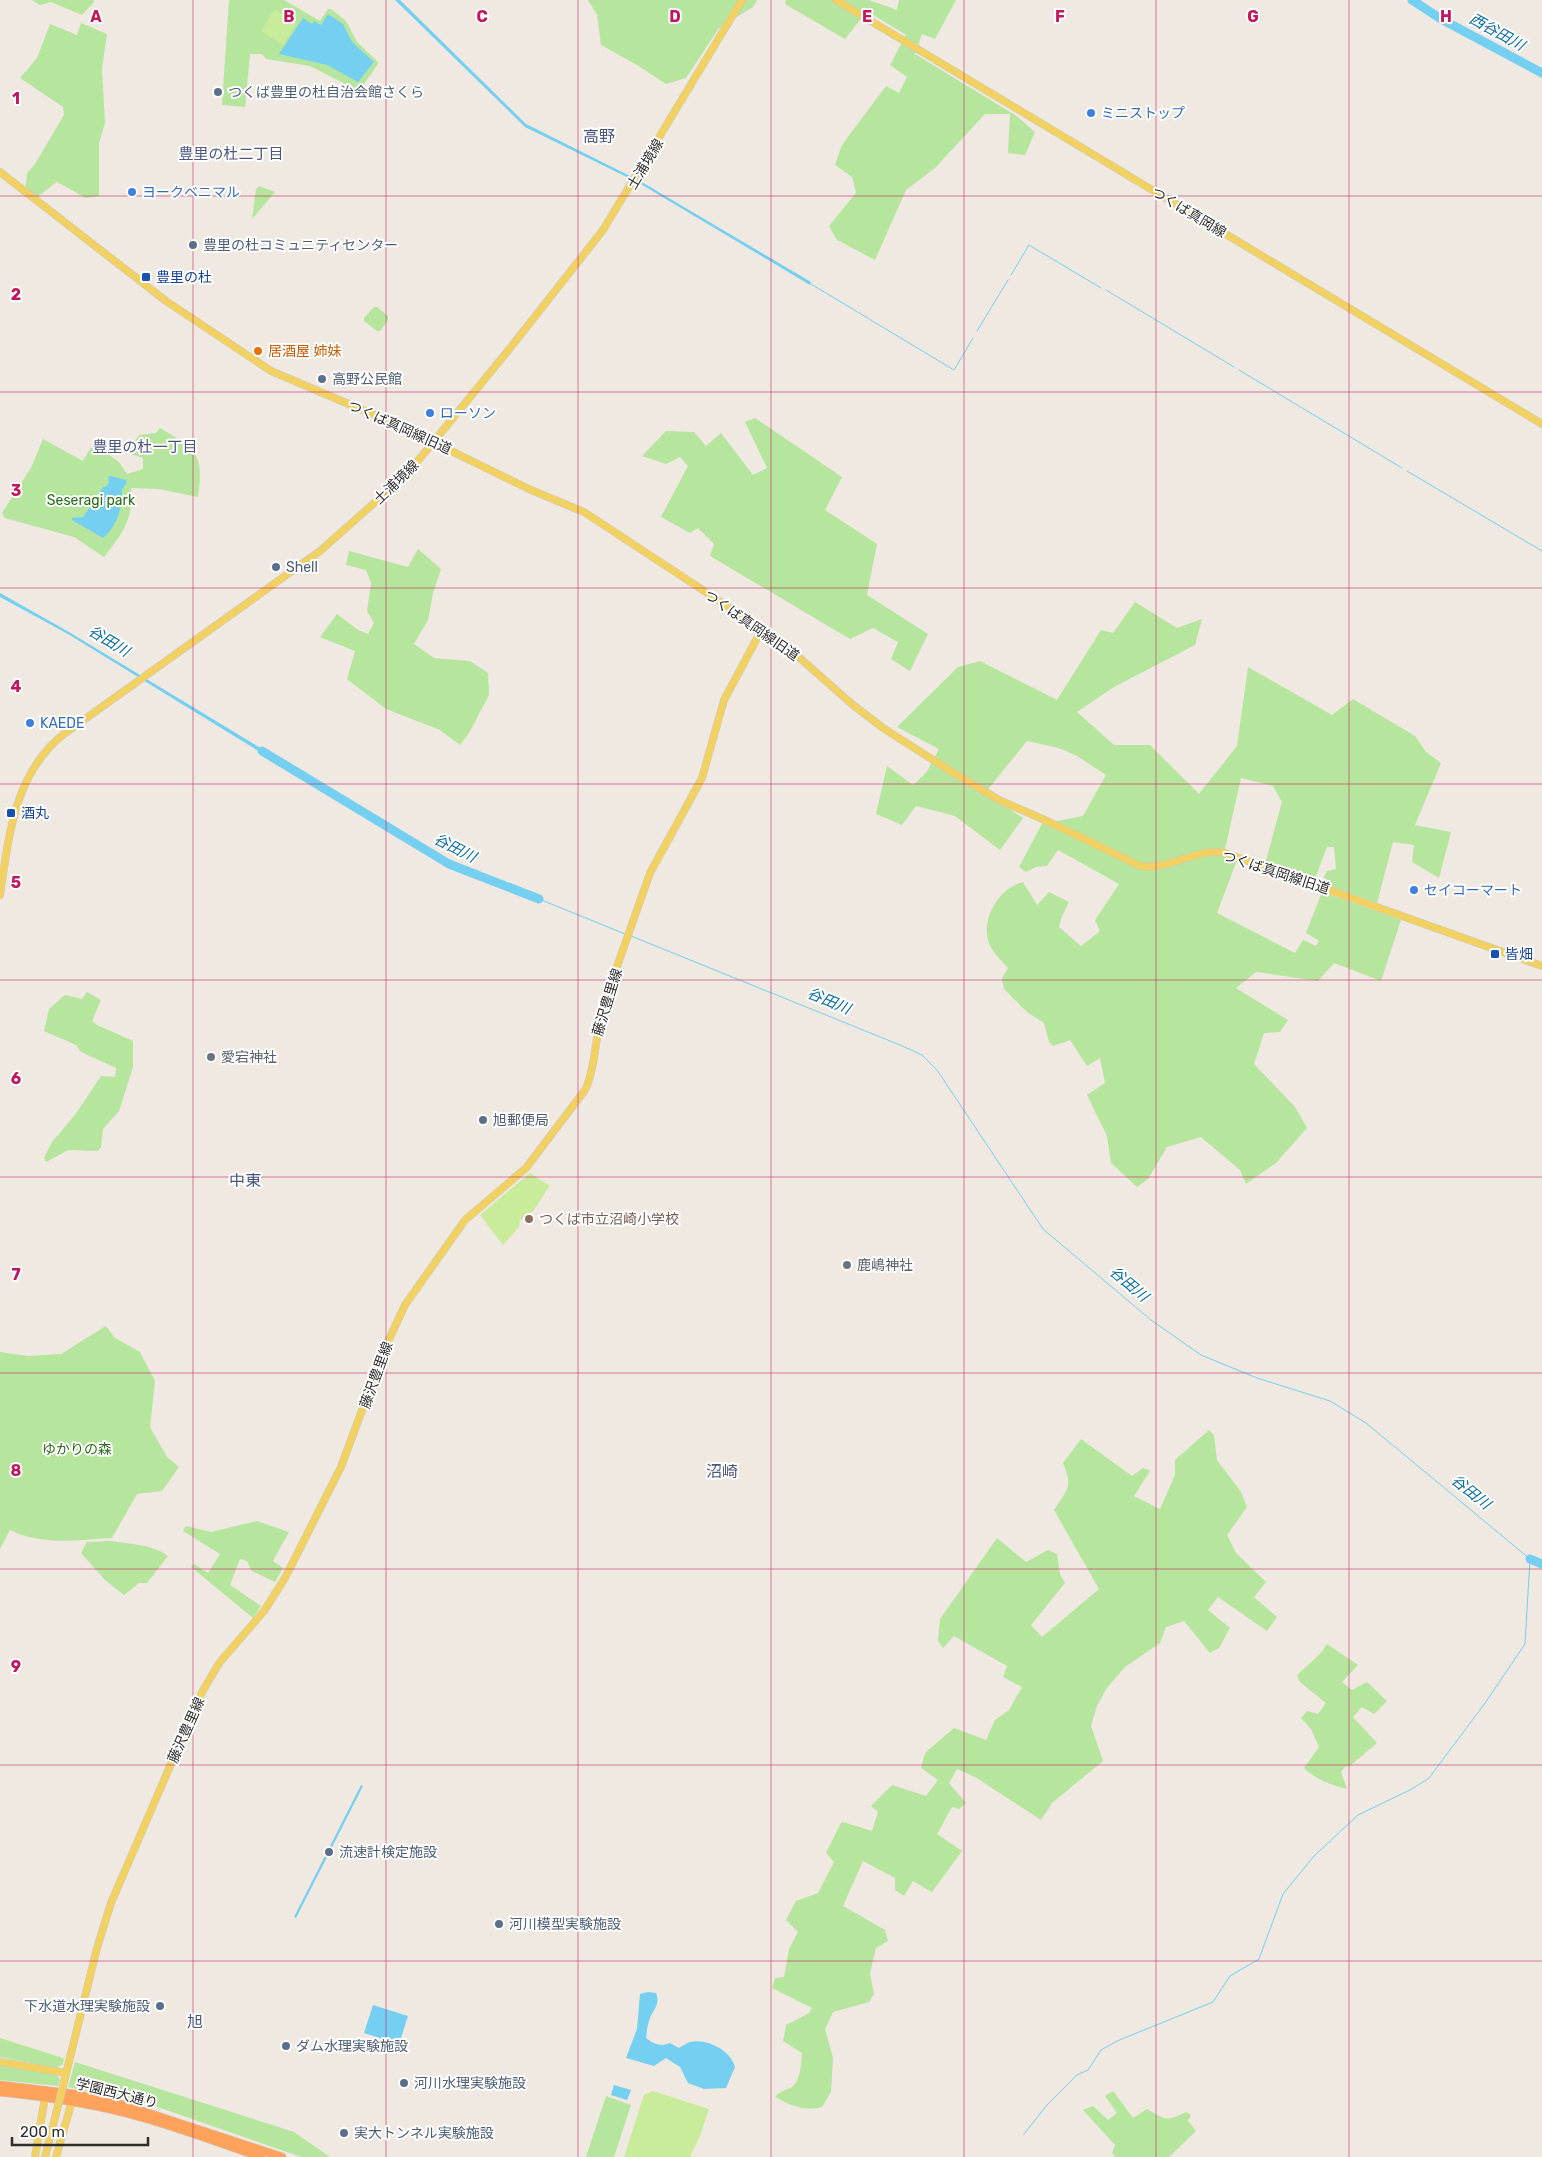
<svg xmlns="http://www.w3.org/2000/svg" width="1542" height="2157" font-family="Rubik,'Noto Sans JP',sans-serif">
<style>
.green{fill:#b6e59e}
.pitch{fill:#c9ec9a}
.water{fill:#75cff0}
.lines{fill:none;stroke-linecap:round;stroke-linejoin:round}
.stream{stroke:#75cff0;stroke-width:1}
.river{stroke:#75cff0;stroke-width:9}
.major-casing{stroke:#c9c9c9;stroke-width:8}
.highway-casing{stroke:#c9c9c9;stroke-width:9}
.major{stroke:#f2d163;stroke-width:7}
.highway{stroke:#ffa35c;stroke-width:8}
.major-bridge-casing{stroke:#c9c9c9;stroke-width:8;stroke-linecap:butt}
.major-bridge{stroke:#f2d163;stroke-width:7}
.grid{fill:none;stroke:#c2185b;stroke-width:1;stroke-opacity:0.55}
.service-dot{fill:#5c6f8a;stroke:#fff;stroke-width:2}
.shop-dot{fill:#3f7fe0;stroke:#fff;stroke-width:2}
.transit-dot{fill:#1a4fb4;stroke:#fff;stroke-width:2}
.food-dot{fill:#e8710a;stroke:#fff;stroke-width:2}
.worship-dot{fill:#6b7280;stroke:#fff;stroke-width:2}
.education-dot{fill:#8d6e63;stroke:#fff;stroke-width:2}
.labels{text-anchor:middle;stroke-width:4;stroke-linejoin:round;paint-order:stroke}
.service-label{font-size:14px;fill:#4e5e75;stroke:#fff;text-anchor:start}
.shop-label{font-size:14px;fill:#366cbe;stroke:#fff;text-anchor:start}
.street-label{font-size:14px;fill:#2e2e2e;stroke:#fff}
.transit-label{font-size:14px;fill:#164399;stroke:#fff;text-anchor:start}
.food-label{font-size:14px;fill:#c56008;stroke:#fff;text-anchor:start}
.park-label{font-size:14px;fill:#2c6e1b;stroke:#fff}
.worship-label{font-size:14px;fill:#5b616d;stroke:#fff;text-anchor:start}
.education-label{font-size:14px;fill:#785e54;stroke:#fff;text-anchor:start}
.water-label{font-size:15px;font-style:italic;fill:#0d6fa3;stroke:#fff}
.neighbourhood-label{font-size:15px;fill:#4d5680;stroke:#fff}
.quarter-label{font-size:16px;fill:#4d5680;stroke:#fff}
.grid-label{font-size:16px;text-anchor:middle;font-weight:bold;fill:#c2185b;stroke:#fff;stroke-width:4;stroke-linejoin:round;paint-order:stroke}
</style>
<rect width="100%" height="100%" fill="#efe9e1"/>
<g class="green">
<polygon points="32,0 94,0 94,2 82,15 51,2 40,5"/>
<polygon points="229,0 284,0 320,21 328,9 331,9 346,21 357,42 378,62 378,64 359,91 310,66 266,59 262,54 250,54 245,107 222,105"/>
<polygon points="588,0 757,0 753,7 719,28 686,78 666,84 637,65 601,45 597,15"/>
<polygon points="786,0 869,0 897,10 899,0 956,0 935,39 922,34 915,54 1015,115 1035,132 1025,155 1008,153 1010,114 985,114 935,168 906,190 875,260 837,240 829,226 856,193 852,177 835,165 842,145 886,86 899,93 907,77 890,65 906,35 867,11 845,39 785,4"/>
<polygon points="81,23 107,34 102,69 105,123 99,143 99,196 86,198 57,182 33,200 25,195 27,173 35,164 64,115 63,107 20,78 37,58 50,24 77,35"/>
<polygon points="259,186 275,192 252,219 256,189"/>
<polygon points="374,307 377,307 388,316 388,320 380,331 377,331 364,321 364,318"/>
<polygon points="755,418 842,477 825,510 877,544 867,595 928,634 910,671 891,659 898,642 873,628 850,639 710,556 714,544 698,528 690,533 661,517 688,466 680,457 666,464 642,456 666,431 694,432 706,446 721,433 753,475 767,468 745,422"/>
<path d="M160,428C197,450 204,453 198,497L159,489L131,488C134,519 122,534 104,557L74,537L5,518L2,513L32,466L43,439L83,461L93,444L119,462L127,474L143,469V458L128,453L139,435L156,433Z"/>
<polygon points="418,549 441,569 433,593 428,620 414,644 434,658 470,661 488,673 489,695 469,733 460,745 440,730 386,709 347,679 355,651 320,637 337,614 358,630 368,634 374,623 367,611 371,583 366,570 346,565 349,551 408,567"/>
<path d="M1135,602L1177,628L1202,619L1195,645L1114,687L1077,712L1114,745H1150L1199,794L1237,746L1248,667L1332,715L1353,699L1415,736L1426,752L1441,763L1415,825L1451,832L1439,878L1412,862L1414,845L1393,842L1377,903L1321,883L1327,871L1336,869L1334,847H1327L1314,881L1265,864L1282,802L1273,786L1241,778L1225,849L1221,853L1237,860L1217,913L1295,953L1303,940L1316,946L1319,941L1306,933L1322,892L1401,920L1381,981L1334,963L1318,981L1256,972L1236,988L1288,1020L1280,1032L1264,1033L1254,1064L1295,1107L1307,1128L1276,1163L1246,1184L1240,1170L1201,1137L1167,1147L1148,1179L1137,1187L1111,1163L1107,1136L1087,1095L1105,1083L1100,1058L1087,1066L1070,1040L1053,1046L1049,1042L1044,1023L1027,1012L1004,989L1002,978L1008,968C1002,961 992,952 989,943C980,919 1000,887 1023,882L1037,905L1049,892L1069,902L1062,916L1059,927L1081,946L1100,931L1095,920L1119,884L1058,850L1047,866L1036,867L1026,872L1019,867L1042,824L1083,816L1106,775L1077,756L1059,748L1027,741L985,793L1023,818L1000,850L955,816L916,806L902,825L876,814L887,766L913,785L926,773L939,749L897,727L958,667L980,661L1057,700L1101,630L1113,633Z"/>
<polygon points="87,992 101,1000 92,1021 97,1025 133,1041 133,1067 119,1111 103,1129 101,1147 98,1151 68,1150 46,1162 44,1158 52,1142 75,1115 101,1076 115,1077 116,1068 81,1052 76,1045 44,1031 49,1009 65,995 82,999"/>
<path d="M106,1326L115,1338L140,1352L155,1381L150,1427L167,1457L179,1467L162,1491L137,1494L112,1538C77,1540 43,1546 10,1530L0,1549V1352L28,1356L61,1354Z"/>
<path d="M1209,1430L1214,1435L1217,1460L1241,1492L1247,1507L1227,1535L1236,1553L1266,1582L1254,1597L1277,1617L1267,1631L1218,1597L1208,1610L1230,1628L1219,1648L1210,1653L1184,1621L1166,1627L1160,1643L1125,1667L1106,1689L1097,1706L1091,1726L1103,1761L1052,1803L1041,1820L975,1777L957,1769L949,1783L966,1803L959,1809L952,1807L937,1834L962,1851L932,1892L913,1881L904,1896L895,1890V1878L863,1861L843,1906L885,1930L888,1941L876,1948L870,1973L874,1994L869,2002L833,2012L825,2029L833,2058L831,2092L822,2107C805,2112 790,2105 775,2097C781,2090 786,2091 792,2087C801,2080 801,2064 802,2053L783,2041L786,2025L809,2013L812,2008L772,1988L775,1978L784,1977L789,1949L798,1932L786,1920L796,1901L818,1893L834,1862L826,1853L841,1823L843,1822L872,1831L878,1812L871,1806L892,1785L926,1796L938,1780L921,1768L925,1753L954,1728L986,1740L995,1720L1009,1710L1022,1687L1003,1677L1007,1666L954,1636L943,1648L938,1641L940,1619L997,1538L1026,1562L1048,1550L1057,1554L1060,1574L1065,1583L1031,1625L1042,1637L1099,1589L1054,1510C1068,1489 1073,1487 1063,1463L1081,1439L1132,1476L1143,1468L1150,1471L1134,1496L1160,1509L1175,1475V1460Z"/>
<polygon points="257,1521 289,1532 273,1561 283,1568 275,1582 252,1571 247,1561 240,1559 230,1585 261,1606 253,1618 191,1567 194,1564 208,1573 220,1554 183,1531 186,1526 211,1532"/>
<path d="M110,1541C131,1544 151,1544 168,1556L147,1583H139L124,1595L105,1580L81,1553L87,1542Z"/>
<path d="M1327,1644L1358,1665L1342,1682L1352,1690L1367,1682L1387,1701L1374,1714L1362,1707L1353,1717L1377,1743L1350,1766L1345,1767L1341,1772L1347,1789C1333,1786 1315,1779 1304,1768L1319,1747L1311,1729L1301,1718L1307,1711L1318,1714L1326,1703L1300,1682L1297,1675L1320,1654Z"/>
<polygon points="0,2038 63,2058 64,2060 62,2065 56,2068 0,2057"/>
<polygon points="75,2062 294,2132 330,2157 301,2157 152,2105 68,2087"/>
<polygon points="0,2065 56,2074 60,2080 58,2086 0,2080"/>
<path d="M1113,2091L1133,2118L1147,2109C1166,2120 1166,2122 1186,2112L1191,2115L1188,2121L1196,2131L1169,2157H1115L1112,2153L1115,2145L1083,2110L1093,2106L1108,2120L1117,2113L1105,2096Z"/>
<polygon points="606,2096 631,2105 614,2157 586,2157"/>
</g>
<g class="pitch">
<polygon points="275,9 297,23 283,45 261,31"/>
<path d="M530,1173L550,1186C540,1198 536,1214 520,1220L519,1227L503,1245L480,1215Z"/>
<polygon points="653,2091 709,2109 700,2136 690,2157 624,2157 644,2095"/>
</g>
<g class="water">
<polygon points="395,0 400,0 526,124 640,181 811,282 810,285 639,183 525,127"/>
<polygon points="328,14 343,24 352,42 374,62 358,82 327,65 279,54 303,18 312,24 314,21 321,25"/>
<path d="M111,476L126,480L127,483L122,489C122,508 118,525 103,538L72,520V518L83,517L103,487H105L109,483L108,477Z"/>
<polygon points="0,593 69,632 272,755 270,758 68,634 0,597"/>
<polygon points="361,1785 363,1786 296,1918 294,1917"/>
<path d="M648,1992L656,1993C661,2005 652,2010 649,2021C647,2026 647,2032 646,2038C654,2044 660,2047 670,2043L679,2048C682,2046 687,2043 690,2042C708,2038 731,2051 735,2067L726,2088L704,2089L688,2083L680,2067L666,2058L654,2066L626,2058L637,2029L640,1994Z"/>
<polygon points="373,2005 408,2016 399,2044 364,2033"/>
<polygon points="614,2085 631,2090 627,2100 611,2095"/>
</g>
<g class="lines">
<g class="stream">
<polyline points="1011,275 1029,245 1101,288"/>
<polyline points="811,284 954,370 973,338"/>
<polyline points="1106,290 1234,367"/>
<polyline points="977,331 1008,280"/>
<polyline points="1239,370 1402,468"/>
<polyline points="1407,471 1542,551"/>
<polyline points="539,899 625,934"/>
<polyline points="631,936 900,1045 922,1055 937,1070 1043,1229 1151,1320 1201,1355 1257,1378 1330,1401 1366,1423 1530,1559 1525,1644 1483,1706 1429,1778 1412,1789 1358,1815 1314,1856 1283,1894 1259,1959 1230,1976 1213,2002 1117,2041 1101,2050 1088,2070 1077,2075 1047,2105 1024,2134"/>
</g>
<g class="river">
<polyline points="1412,0 1441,19 1542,73"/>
<polyline points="262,751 449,864 539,899"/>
<polyline points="1530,1559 1542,1564"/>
</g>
<g class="major-casing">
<g id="major">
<polyline points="836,0 1542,424"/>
<path d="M0,172L166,301L271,371L398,425L531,490L584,512L762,629L793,652L853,705L883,728L952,772L999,800L1047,821L1140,866C1168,871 1197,847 1225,853L1542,966"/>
<path d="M0,895C9,836 14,773 64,734L320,551L408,473L511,347L603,230L742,0"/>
<polyline points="0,2062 66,2073"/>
<path d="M63,2086L97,1948L111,1903L202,1692L220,1662L264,1611L285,1578L341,1467L385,1348L405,1305L465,1220L526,1168L585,1090C595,1070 596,1034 602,1009L650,873L702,778L724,700L762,629"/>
<polyline points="35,2157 45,2097"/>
<polyline points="45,2157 58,2106"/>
<polyline points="56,2157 72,2101"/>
</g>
</g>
<g class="highway-casing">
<g id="highway">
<polyline points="0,2085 74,2094 124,2105 282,2157"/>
<path d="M0,2092C49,2097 97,2104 144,2118C183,2129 222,2144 261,2157"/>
</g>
</g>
<use href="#major" class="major"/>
<use href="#highway" class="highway"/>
<g class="major-bridge-casing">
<polyline id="major-bridge" points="58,2106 63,2086"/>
</g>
<use href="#major-bridge" class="major-bridge"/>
</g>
<path class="grid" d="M193,0V2157M386,0V2157M578,0V2157M771,0V2157M964,0V2157M1156,0V2157M1349,0V2157M0,196H1542M0,392H1542M0,588H1542M0,784H1542M0,980H1542M0,1177H1542M0,1373H1542M0,1569H1542M0,1765H1542M0,1961H1542"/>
<g class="service-dot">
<circle cx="218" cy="92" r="5"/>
<circle cx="193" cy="245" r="5"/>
<circle cx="322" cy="379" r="5"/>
<circle cx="276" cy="567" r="5"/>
<circle cx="483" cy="1120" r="5"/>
<circle cx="329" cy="1852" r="5"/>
<circle cx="499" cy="1924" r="5"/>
<circle cx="160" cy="2006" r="5"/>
<circle cx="286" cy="2046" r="5"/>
<circle cx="404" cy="2083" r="5"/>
<circle cx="344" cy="2133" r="5"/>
</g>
<g class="shop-dot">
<circle cx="1091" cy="113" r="5"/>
<circle cx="132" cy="192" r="5"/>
<circle cx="430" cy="413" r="5"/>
<circle cx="30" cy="723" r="5"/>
<circle cx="1414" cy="890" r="5"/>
</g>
<g class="transit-dot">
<rect x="141" y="272" width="10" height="10" rx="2.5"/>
<rect x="6" y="808" width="10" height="10" rx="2.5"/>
<rect x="1490" y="949" width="10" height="10" rx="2.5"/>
</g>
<circle class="food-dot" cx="258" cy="351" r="5"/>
<g class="worship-dot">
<circle cx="211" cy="1057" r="5"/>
<circle cx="847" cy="1265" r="5"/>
</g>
<circle class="education-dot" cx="529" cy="1219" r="5"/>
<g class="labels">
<g class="service-label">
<text x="228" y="97">つくば豊里の杜自治会館さくら</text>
<text x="203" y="250">豊里の杜コミュニティセンター</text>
<text x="332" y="384">高野公民館</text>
<text x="286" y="572">Shell</text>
<text x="493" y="1125">旭郵便局</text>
<text x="339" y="1857">流速計検定施設</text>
<text x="509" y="1929">河川模型実験施設</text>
<text x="150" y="2011" text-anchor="end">下水道水理実験施設</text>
<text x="296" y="2051">ダム水理実験施設</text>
<text x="414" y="2088">河川水理実験施設</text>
<text x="354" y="2138">実大トンネル実験施設</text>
</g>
<g class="shop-label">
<text x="1101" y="118">ミニストップ</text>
<text x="142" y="197">ヨークベニマル</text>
<text x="440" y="418">ローソン</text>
<text x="40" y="728">KAEDE</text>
<text x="1424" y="895">セイコーマート</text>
</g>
<g class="street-label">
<text transform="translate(645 164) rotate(-59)" y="5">土浦境線</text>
<text transform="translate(1189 212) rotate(31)" y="5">つくば真岡線</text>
<text transform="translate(400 427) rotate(24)" y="5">つくば真岡線旧道</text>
<text transform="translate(396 482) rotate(-44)" y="5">土浦境線</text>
<text transform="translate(752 625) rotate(35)" y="5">つくば真岡線旧道</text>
<text transform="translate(1276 872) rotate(18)" y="5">つくば真岡線旧道</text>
<text transform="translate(607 1002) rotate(-73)" y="5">藤沢豊里線</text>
<text transform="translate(376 1375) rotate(-70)" y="5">藤沢豊里線</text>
<text transform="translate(186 1730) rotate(-66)" y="5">藤沢豊里線</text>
<text transform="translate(117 2093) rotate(14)" y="5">学園西大通り</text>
</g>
<g class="transit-label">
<text x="156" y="282">豊里の杜</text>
<text x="21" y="818">酒丸</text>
<text x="1505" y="959">皆畑</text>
</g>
<g class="food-label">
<text x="268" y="356">居酒屋 姉妹</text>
</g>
<g class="park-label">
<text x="91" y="505">Seseragi park</text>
<text x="77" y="1454">ゆかりの森</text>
</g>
<g class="worship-label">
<text x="221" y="1062">愛宕神社</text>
<text x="857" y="1270">鹿嶋神社</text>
</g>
<g class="education-label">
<text x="539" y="1224">つくば市立沼崎小学校</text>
</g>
<g class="water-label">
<text transform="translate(1497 32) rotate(29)" y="5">西谷田川</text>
<text transform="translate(109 641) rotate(31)" y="5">谷田川</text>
<text transform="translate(455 848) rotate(27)" y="5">谷田川</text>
<text transform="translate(829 1001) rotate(23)" y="5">谷田川</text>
<text transform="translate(1129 1284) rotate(40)" y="5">谷田川</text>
<text transform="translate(1471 1492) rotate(39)" y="5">谷田川</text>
</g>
<g class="neighbourhood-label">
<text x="231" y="159">豊里の杜二丁目</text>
<text x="145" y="452">豊里の杜一丁目</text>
</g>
<g class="quarter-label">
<text x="599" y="142">高野</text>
<text x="245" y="1186">中東</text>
<text x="722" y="1477">沼崎</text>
<text x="195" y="2027">旭</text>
</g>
</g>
<g class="grid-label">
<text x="96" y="22">A</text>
<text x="289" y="22">B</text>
<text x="482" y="22">C</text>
<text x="675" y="22">D</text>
<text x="867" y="22">E</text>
<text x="1060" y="22">F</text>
<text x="1253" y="22">G</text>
<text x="1446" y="22">H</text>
<text x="16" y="104">1</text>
<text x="16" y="300">2</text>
<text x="16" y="496">3</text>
<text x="16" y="692">4</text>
<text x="16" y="888">5</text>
<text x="16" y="1084">6</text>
<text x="16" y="1280">7</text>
<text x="16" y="1476">8</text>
<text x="16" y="1672">9</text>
</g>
<path d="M12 2137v8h136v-8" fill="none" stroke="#2e2e2e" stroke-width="2.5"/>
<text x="20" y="2137" font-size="15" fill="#2e2e2e" stroke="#ffffff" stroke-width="4" paint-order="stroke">200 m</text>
</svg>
